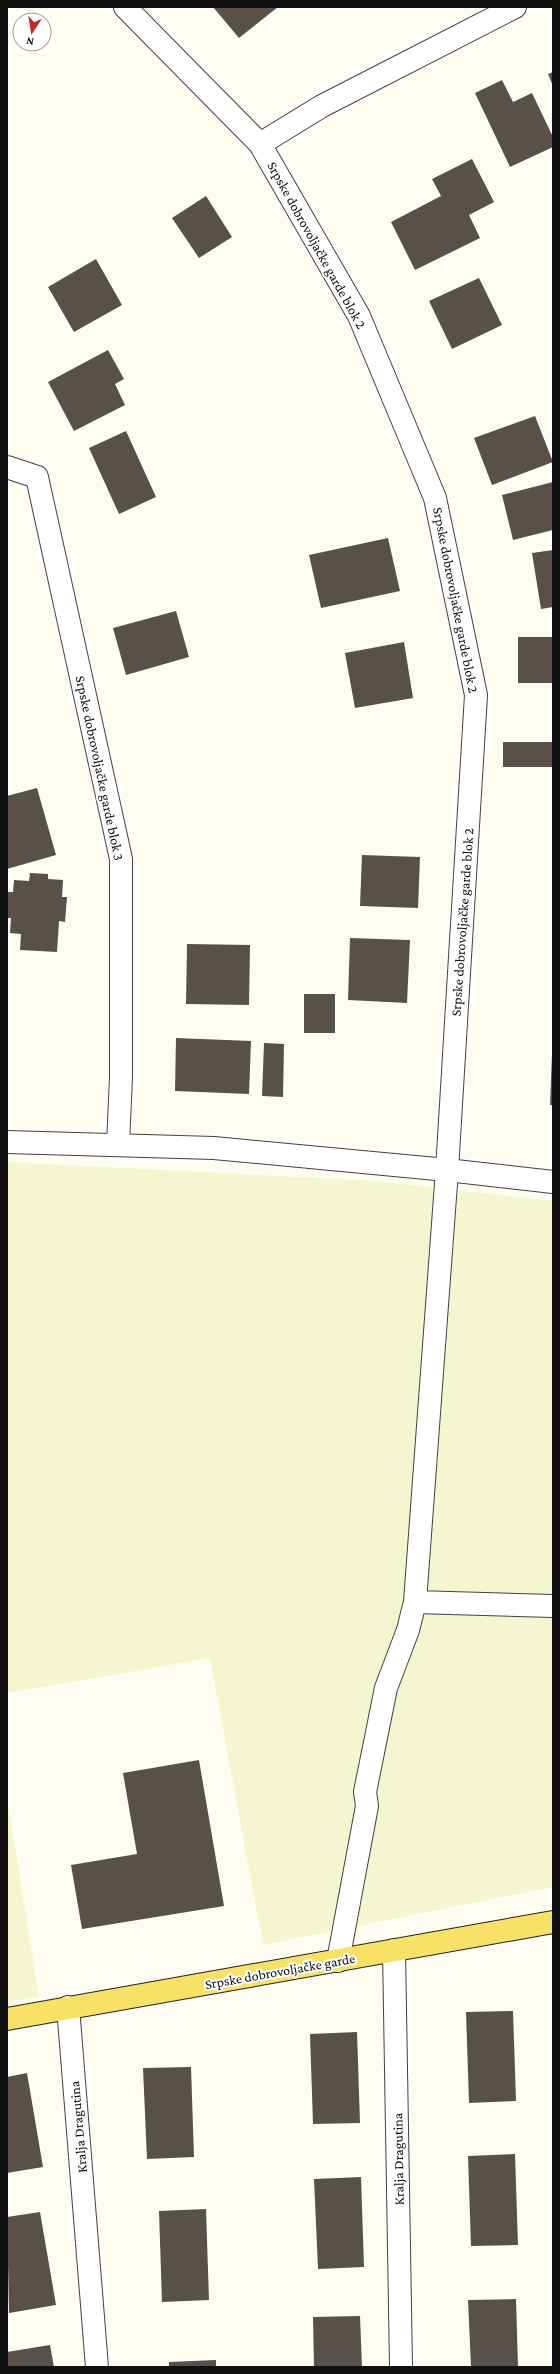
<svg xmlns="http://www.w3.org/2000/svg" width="560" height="2374" font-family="'Crimson Pro',serif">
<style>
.farmland{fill:#f5f5d0}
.building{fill:#58514b}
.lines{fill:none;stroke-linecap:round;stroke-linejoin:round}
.minor-casing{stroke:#424242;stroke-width:24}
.major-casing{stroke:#202020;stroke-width:24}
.minor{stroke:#fff;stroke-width:22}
.major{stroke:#f8e167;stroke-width:22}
.labels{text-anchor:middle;stroke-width:4;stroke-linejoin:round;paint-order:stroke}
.street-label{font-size:14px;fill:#0f0f0f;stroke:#fff}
</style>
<rect width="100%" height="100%" fill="#fffdf1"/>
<g class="farmland">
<polygon points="7,1162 376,1181 553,1201 553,1887 263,1945 210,1658 7,1693"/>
<polygon points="7,1798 39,1996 7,2002"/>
</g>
<g class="building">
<polygon points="213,7 278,7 239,38"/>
<polygon points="553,72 553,86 548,74"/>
<polygon points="502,80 513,102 532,93 553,137 553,147 510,167 475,93"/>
<polygon points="472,159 494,202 469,215 480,238 415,270 391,222 441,196 432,179"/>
<polygon points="206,196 232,237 199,258 172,218"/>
<polygon points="96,259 122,305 74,332 48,287"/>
<polygon points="479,278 502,325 452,349 429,301"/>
<polygon points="108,350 124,379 115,384 125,405 74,431 48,382"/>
<polygon points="535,416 553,462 492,485 474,438"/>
<polygon points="126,431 156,497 119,514 89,448"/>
<polygon points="553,482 553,530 513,540 502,495"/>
<polygon points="388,538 400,591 321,608 309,555"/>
<polygon points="553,550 553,607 541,609 532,553"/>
<polygon points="176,611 189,657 126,675 113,628"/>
<rect x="518" y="637" width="35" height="46"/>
<polygon points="404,642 413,698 355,708 345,653"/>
<rect x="503" y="742" width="50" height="25"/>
<polygon points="37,788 56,855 7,869 7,796"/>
<polygon points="362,855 420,857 418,908 360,906"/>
<polygon points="30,873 48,874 48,879 63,880 62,897 67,897 65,922 59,921 57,952 20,950 21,934 10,933 11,918 7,918 7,892 13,892 14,880 29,881"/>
<polygon points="350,938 410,940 407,1003 348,1000"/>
<polygon points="187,944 250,945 249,1005 186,1004"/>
<rect x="304" y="994" width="31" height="39"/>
<polygon points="176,1038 251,1041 249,1094 175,1091"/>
<polygon points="264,1043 284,1044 283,1097 262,1096"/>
<polygon points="552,1054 553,1054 553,1105 550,1105"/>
<polygon points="199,1760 224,1906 82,1929 71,1865 137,1854 123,1773"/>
<polygon points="513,2011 516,2101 469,2103 466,2012"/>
<polygon points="357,2032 360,2123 313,2124 310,2034"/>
<polygon points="191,2067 194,2157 147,2159 143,2068"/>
<polygon points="27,2073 43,2167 7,2173 7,2077"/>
<polygon points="515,2154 518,2245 471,2246 468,2156"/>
<polygon points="361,2177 364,2267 318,2269 314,2179"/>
<polygon points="206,2209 209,2300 162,2302 159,2211"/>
<polygon points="40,2212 56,2305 9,2313 7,2217"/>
<polygon points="516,2299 518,2367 471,2367 468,2300"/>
<polygon points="360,2316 362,2367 314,2367 313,2317"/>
<polygon points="50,2345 54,2367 7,2367 7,2352"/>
<polygon points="216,2360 216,2367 169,2367 169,2362"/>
</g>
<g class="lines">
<g class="minor-casing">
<g id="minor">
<polyline points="125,7 260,144 359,316 435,498 476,695 447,1170 415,1602 553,1606"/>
<polyline points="260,144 322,106 515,7"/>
<polyline points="7,467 37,477 121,859 121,1077 118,1144"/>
<polyline points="7,1142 214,1148 447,1170 553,1182"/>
<polyline points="394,1950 401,2367"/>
<polyline points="338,1961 367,1806 365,1792 386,1688 408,1630 415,1602"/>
<polyline points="68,2007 97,2367"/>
</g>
</g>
<g class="major-casing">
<polyline id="major" points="7,2019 553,1922"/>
</g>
<use href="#minor" class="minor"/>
<use href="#major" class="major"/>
</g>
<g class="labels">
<g class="street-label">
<text transform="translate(317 245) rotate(61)" y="5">Srpske dobrovoljačke garde blok 2</text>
<text transform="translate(456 600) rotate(79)" y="5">Srpske dobrovoljačke garde blok 2</text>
<text transform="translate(100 768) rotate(78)" y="5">Srpske dobrovoljačke garde blok 3</text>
<text transform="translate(462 922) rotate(-86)" y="5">Srpske dobrovoljačke garde blok 2</text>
<text transform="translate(280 1971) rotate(-10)" y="5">Srpske dobrovoljačke garde</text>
<text transform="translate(78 2127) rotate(-95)" y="5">Kralja Dragutina</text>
<text transform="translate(398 2159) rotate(-91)" y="5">Kralja Dragutina</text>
</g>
</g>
<rect width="560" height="2374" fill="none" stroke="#0f0f0f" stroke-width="16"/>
<g transform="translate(32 32) rotate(192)"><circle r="19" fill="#ffffff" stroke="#9f9f9f"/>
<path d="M0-3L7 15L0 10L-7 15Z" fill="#c02b26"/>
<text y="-6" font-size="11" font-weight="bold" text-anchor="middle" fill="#0f0f0f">N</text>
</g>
</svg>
